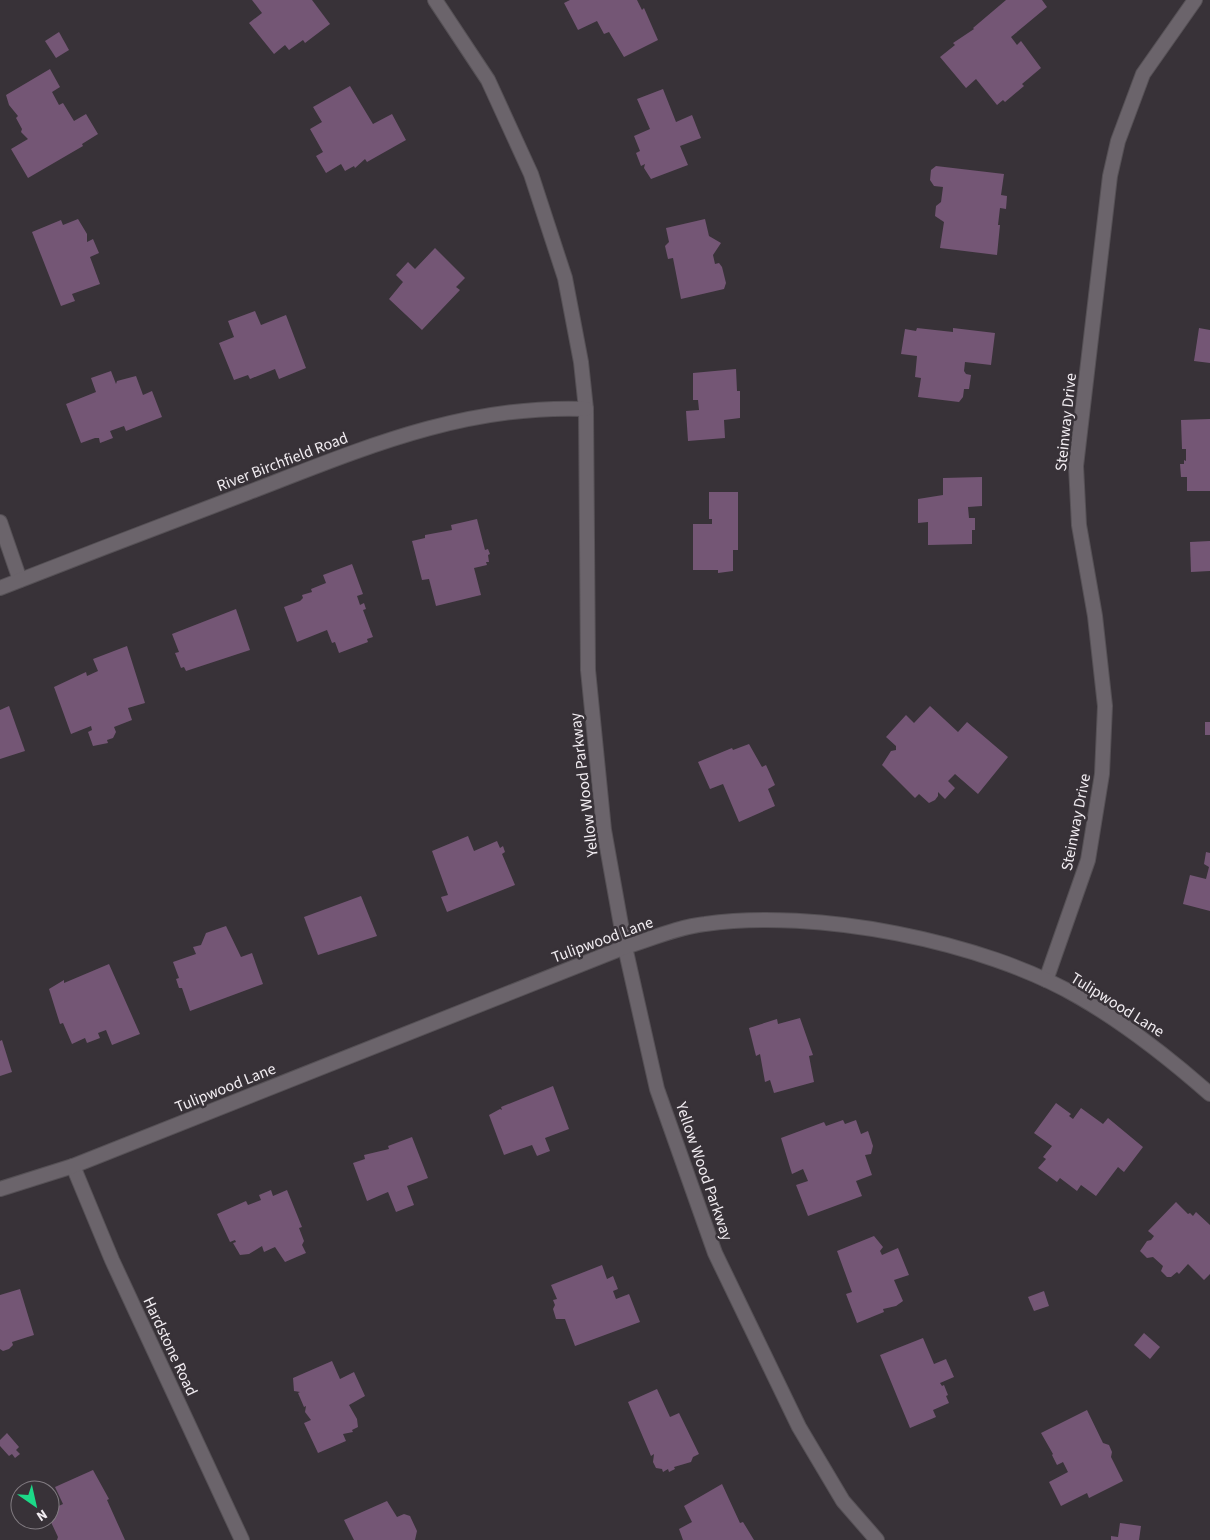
<svg xmlns="http://www.w3.org/2000/svg" width="1210" height="1540" font-family="'Source Sans 3',sans-serif">
<style>
.building{fill:#745675}
.lines{fill:none;stroke-linecap:round;stroke-linejoin:round}
.minor-casing{stroke:#565156;stroke-width:16}
.minor{stroke:#6b646b;stroke-width:14}
.labels{text-anchor:middle;stroke-width:5;stroke-linejoin:round;paint-order:stroke}
.street-label{font-size:16px;fill:#f1ecf1;stroke:#383238}
</style>
<rect width="100%" height="100%" fill="#383238"/>
<g class="building">
<polygon points="252,0 312,0 330,24 305,43 303,40 289,50 285,45 274,54 249,23 262,13"/>
<polygon points="570,0 637,0 642,10 644,8 658,40 624,57 609,32 604,34 597,21 578,30 564,3"/>
<polygon points="1006,0 1042,0 1047,7 1011,37 1017,45 1021,41 1041,68 1022,84 1024,86 1005,102 1003,100 997,105 976,79 966,88 940,57 955,45 953,43 974,29 973,28"/>
<polygon points="59,32 69,50 56,58 45,41"/>
<polygon points="50,69 60,87 52,92 59,105 63,103 74,121 86,114 98,134 82,144 83,146 28,178 11,149 28,139 21,132 22,129 16,118 18,116 9,105 6,95"/>
<polygon points="350,86 373,124 392,114 406,140 367,162 365,159 355,168 354,166 345,171 341,164 326,173 316,156 323,152 310,129 322,122 313,107"/>
<polygon points="663,89 676,122 692,115 701,138 680,146 688,165 651,179 644,168 645,164 641,166 636,153 640,151 634,136 650,129 637,99"/>
<polygon points="936,166 1004,174 1001,195 1007,196 1006,209 1000,208 998,225 1000,225 997,255 940,248 944,222 935,216 936,206 941,202 943,187 934,186 930,180 931,170"/>
<polygon points="78,219 87,234 87,242 93,239 99,253 90,257 100,284 72,294 75,301 61,306 32,232 61,220 63,225"/>
<polygon points="705,219 709,236 721,243 713,255 715,264 719,263 722,267 726,283 724,289 681,299 673,258 668,259 665,246 669,242 666,228"/>
<polygon points="435,248 465,278 456,287 460,290 422,330 389,299 403,282 396,275 408,262 415,269"/>
<polygon points="255,311 261,325 286,315 306,368 279,379 275,369 250,379 248,375 234,380 219,343 234,337 228,321"/>
<polygon points="917,328 953,332 953,328 995,333 991,365 965,362 964,371 966,374 971,375 969,389 964,389 963,397 959,402 918,397 921,378 915,377 917,356 901,354 905,329 916,331"/>
<polygon points="1199,328 1210,330 1210,363 1194,361"/>
<polygon points="736,369 737,391 740,391 740,418 724,420 725,438 688,441 686,411 699,410 698,400 693,400 693,373"/>
<polygon points="111,371 116,384 117,381 136,376 143,395 152,391 162,417 126,431 124,426 110,431 113,438 100,443 99,438 95,438 81,443 66,404 96,392 91,378"/>
<polygon points="1210,419 1210,491 1187,491 1187,477 1181,477 1180,464 1184,464 1184,460 1186,461 1186,449 1182,449 1181,420"/>
<polygon points="982,477 982,506 968,507 969,518 975,518 975,530 972,530 972,544 928,545 928,522 918,523 918,499 943,495 943,478"/>
<polygon points="709,492 738,492 738,550 733,550 733,571 718,573 718,570 693,570 693,524 712,524 712,519 709,519"/>
<polygon points="477,519 485,550 488,549 490,554 488,555 489,562 486,562 487,565 474,568 481,595 436,606 429,579 422,580 412,541 425,538 425,535 452,530 451,525"/>
<polygon points="1210,541 1210,571 1191,572 1190,542"/>
<polygon points="352,564 363,594 357,596 360,605 364,603 366,609 363,610 373,637 367,639 368,642 339,653 335,642 332,643 327,630 297,642 284,607 300,601 303,598 302,595 312,592 311,589 326,583 323,575"/>
<polygon points="236,609 250,650 186,671 184,667 181,668 175,653 179,652 172,634"/>
<polygon points="127,646 145,703 128,708 132,720 114,727 116,732 113,738 107,740 108,743 93,746 88,732 92,730 91,726 71,734 54,687 86,672 87,676 98,671 93,659"/>
<polygon points="9,706 25,751 0,759 0,710"/>
<polygon points="930,706 958,732 967,722 1008,757 978,794 955,774 948,781 955,788 945,799 938,792 938,796 935,800 929,803 919,794 915,798 882,765 891,751 896,750 896,746 886,737 906,715 914,723"/>
<rect x="1205" y="722" width="5" height="13"/>
<polygon points="749,744 762,767 766,765 775,785 768,789 775,806 739,822 723,784 710,789 698,762 732,748 733,750"/>
<polygon points="468,836 474,851 497,841 500,848 503,846 505,852 502,854 515,885 447,912 441,897 448,895 432,851"/>
<polygon points="1206,852 1210,853 1210,911 1183,904 1190,875 1206,879 1209,867 1204,864"/>
<polygon points="361,896 377,936 318,955 304,917"/>
<polygon points="226,926 241,957 252,953 263,984 190,1011 182,988 179,988 176,979 179,978 173,962 196,954 193,947 201,945 206,933"/>
<polygon points="109,964 140,1034 112,1045 106,1030 98,1033 100,1038 87,1043 85,1038 72,1044 63,1023 60,1024 49,989 64,980 64,983"/>
<polygon points="800,1018 813,1055 809,1056 814,1082 774,1093 770,1080 765,1082 760,1054 756,1056 749,1028 777,1019 778,1024"/>
<polygon points="2,1040 12,1072 0,1076 0,1041"/>
<polygon points="553,1086 569,1129 545,1138 550,1151 537,1156 532,1145 504,1155 489,1115 500,1109 502,1110 501,1107"/>
<polygon points="1056,1103 1071,1114 1069,1116 1073,1119 1081,1108 1103,1124 1108,1118 1143,1147 1124,1172 1118,1167 1096,1196 1081,1185 1077,1191 1060,1178 1057,1182 1038,1168 1046,1159 1043,1157 1052,1146 1034,1133"/>
<polygon points="843,1120 845,1124 856,1120 861,1134 868,1131 873,1146 871,1154 865,1155 872,1175 856,1181 862,1196 808,1216 796,1185 808,1181 803,1169 792,1174 781,1138 824,1122 826,1126"/>
<polygon points="412,1137 428,1178 407,1186 414,1205 396,1212 388,1192 367,1201 353,1163 365,1159 364,1155 389,1149 388,1146"/>
<polygon points="271,1190 273,1196 287,1190 302,1227 299,1228 304,1241 302,1245 306,1253 285,1262 275,1247 264,1252 262,1246 249,1254 240,1255 233,1243 236,1242 235,1240 230,1242 217,1214 246,1201 248,1205 261,1200 259,1195"/>
<polygon points="1176,1202 1188,1214 1190,1213 1193,1216 1196,1212 1210,1225 1210,1274 1204,1280 1188,1264 1179,1274 1177,1272 1171,1277 1167,1277 1161,1271 1163,1266 1153,1257 1147,1258 1140,1251 1147,1241 1151,1240 1154,1236 1148,1231"/>
<polygon points="874,1236 883,1247 880,1251 882,1255 898,1248 909,1275 894,1280 903,1301 896,1306 883,1309 884,1312 857,1323 846,1294 852,1292 837,1251"/>
<polygon points="602,1265 607,1279 613,1276 618,1289 613,1291 616,1299 629,1294 640,1322 575,1346 565,1319 556,1319 553,1309 555,1305 553,1300 557,1299 551,1285"/>
<polygon points="20,1289 34,1335 12,1342 13,1345 9,1349 3,1351 0,1349 0,1295"/>
<polygon points="1044,1291 1049,1306 1034,1311 1028,1297"/>
<polygon points="1144,1333 1160,1347 1150,1359 1134,1345"/>
<polygon points="923,1338 934,1364 946,1359 954,1377 940,1383 942,1386 944,1385 948,1395 946,1396 949,1403 933,1410 936,1417 910,1428 880,1355"/>
<polygon points="332,1361 340,1379 354,1372 365,1396 349,1405 357,1419 358,1427 352,1430 353,1432 343,1434 346,1441 318,1453 304,1423 311,1420 305,1412 306,1406 304,1407 298,1393 300,1392 294,1391 293,1378"/>
<polygon points="657,1389 670,1417 679,1413 699,1454 693,1457 691,1462 674,1467 675,1469 669,1472 668,1469 663,1472 662,1469 656,1468 653,1462 654,1454 651,1456 628,1402"/>
<polygon points="1087,1410 1103,1443 1109,1445 1112,1452 1111,1457 1123,1481 1089,1498 1087,1493 1061,1506 1049,1482 1068,1472 1063,1462 1057,1465 1052,1455 1053,1454 1041,1433"/>
<polygon points="7,1433 19,1447 16,1450 20,1454 15,1458 12,1454 9,1456 0,1446 0,1440"/>
<polygon points="93,1470 109,1499 107,1500 125,1540 57,1540 58,1537 50,1520 50,1510 63,1504 55,1487"/>
<polygon points="722,1484 740,1523 743,1522 754,1540 683,1540 679,1529 692,1522 684,1506"/>
<polygon points="387,1501 397,1517 404,1514 410,1516 417,1531 415,1540 354,1540 344,1520"/>
<polygon points="1120,1523 1141,1526 1139,1540 1111,1540 1111,1536 1118,1537"/>
</g>
<g class="lines">
<g class="minor-casing">
<g id="minor">
<polyline points="435,0 488,80 531,174 565,278 581,362 586,409 588,670 604,830 625,947 657,1089 715,1253 799,1427 843,1501 877,1540"/>
<polyline points="0,522 20,580"/>
<path d="M0,588C82,556 165,524 247,493C359,450 463,404 586,409"/>
<polyline points="1046,980 1088,860 1102,774 1105,706 1095,616 1079,525 1076,466 1110,176 1118,141 1143,74 1195,0"/>
<polyline points="73,1166 112,1260 242,1540"/>
<path d="M0,1189L73,1166L625,947C651,939 678,927 705,924C815,908 983,941 1079,997C1126,1024 1169,1058 1210,1094"/>
</g>
</g>
<use href="#minor" class="minor"/>
</g>
<g class="labels">
<g class="street-label">
<text transform="translate(1065 422) rotate(-84)" y="6">Steinway Drive</text>
<text transform="translate(282 461) rotate(-21)" y="6">River Birchfield Road</text>
<text transform="translate(583 785) rotate(-97)" y="6">Yellow Wood Parkway</text>
<text transform="translate(1075 822) rotate(-79)" y="6">Steinway Drive</text>
<text transform="translate(602 939) rotate(-20)" y="6">Tulipwood Lane</text>
<text transform="translate(1118 1004) rotate(32)" y="6">Tulipwood Lane</text>
<text transform="translate(225 1087) rotate(-22)" y="6">Tulipwood Lane</text>
<text transform="translate(705 1171) rotate(71)" y="6">Yellow Wood Parkway</text>
<text transform="translate(171 1346) rotate(65)" y="6">Hardstone Road</text>
</g>
</g>
<g transform="translate(35 1505) rotate(146)"><circle r="24" fill="#383238" stroke="#827c82"/>
<path d="M0-4L9 19L0 12L-9 19Z" fill="#1cd988"/>
<text y="-8" font-size="14" font-weight="bold" text-anchor="middle" fill="#f1ecf1">N</text>
</g>
</svg>
